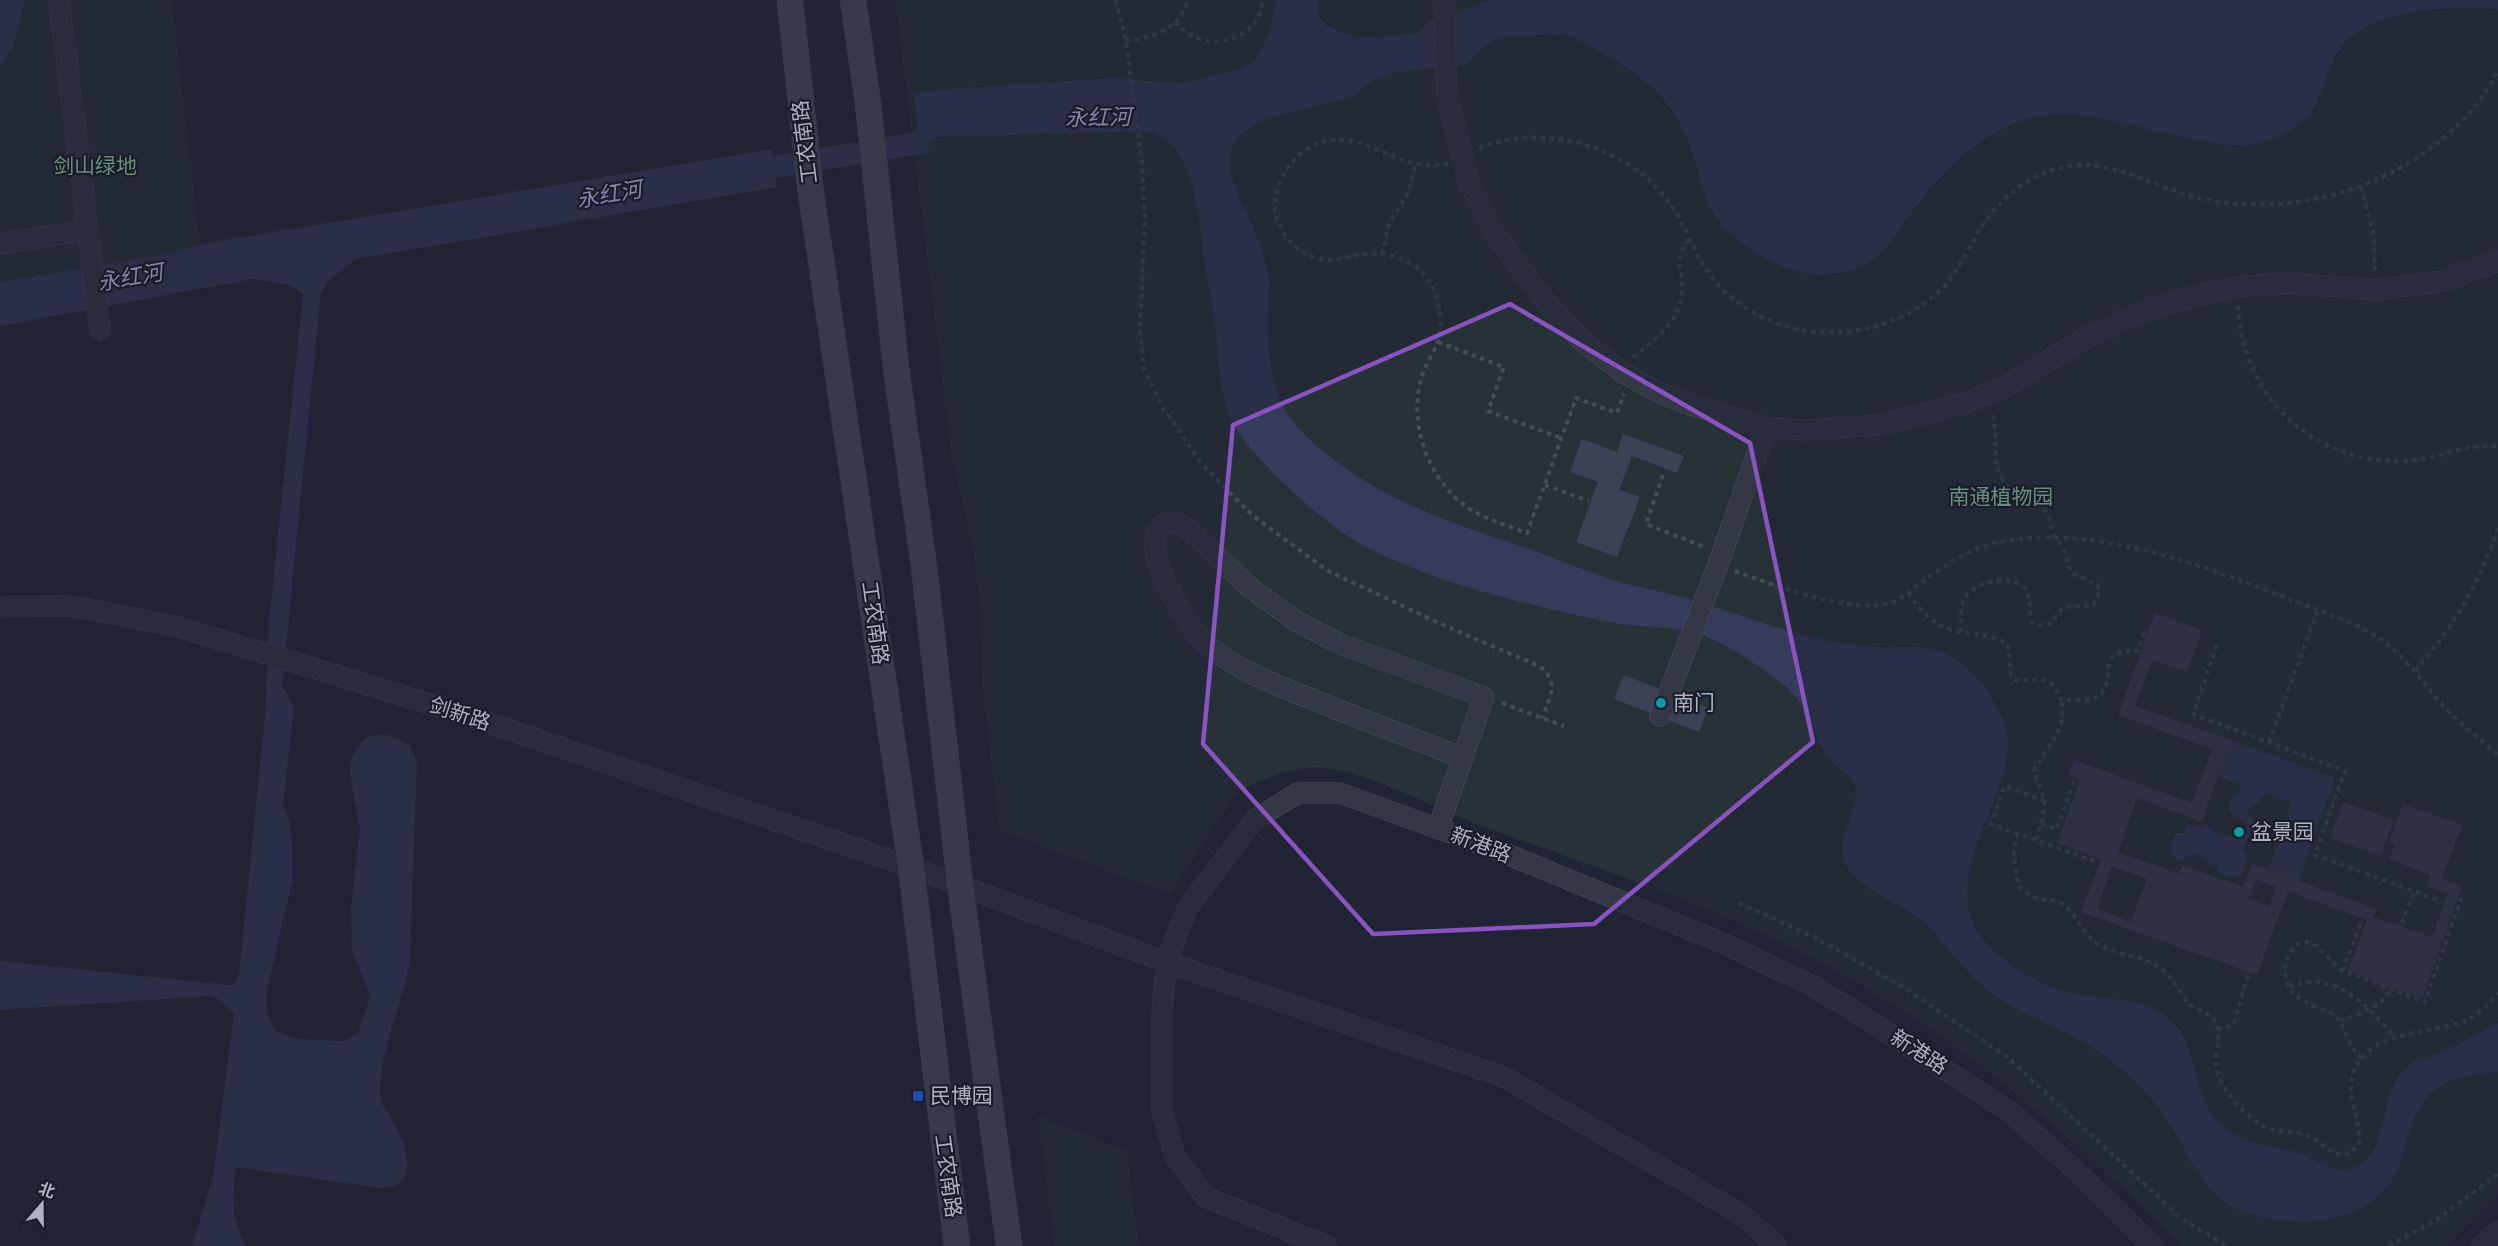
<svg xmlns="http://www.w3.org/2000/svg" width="2498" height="1246" font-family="Helvetica,'Noto Sans SC',sans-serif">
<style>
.green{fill:#263238}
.water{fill:#353b5b}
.building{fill:#3d4155;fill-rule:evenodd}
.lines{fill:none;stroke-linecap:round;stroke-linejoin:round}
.minor-casing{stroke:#4e5160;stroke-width:21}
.major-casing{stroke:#3d404f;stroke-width:27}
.path{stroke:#424e55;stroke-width:4;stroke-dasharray:4.5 4.5;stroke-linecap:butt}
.minor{stroke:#343745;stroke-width:20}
.major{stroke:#525565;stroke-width:26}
.marked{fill:none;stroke:#8a54c0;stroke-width:4.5;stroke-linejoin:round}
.culture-dot{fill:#0f9aa8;stroke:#1a1c2a;stroke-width:2}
.transit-dot{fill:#1a4fb4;stroke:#1a1c2a;stroke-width:2}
.labels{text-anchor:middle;stroke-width:4.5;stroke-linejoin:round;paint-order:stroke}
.street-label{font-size:21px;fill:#aeb1c2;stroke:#1a1c2a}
.park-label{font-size:21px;fill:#68907b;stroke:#1a1c2a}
.poi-label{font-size:21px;fill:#aeb1c2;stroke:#1a1c2a;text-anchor:start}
.water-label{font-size:22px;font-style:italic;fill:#8087ad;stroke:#1a1c2a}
</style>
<rect width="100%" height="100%" fill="#212434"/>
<g class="green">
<polygon points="0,0 172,0 200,244 169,254 0,282"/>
<path d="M895,0H2498V1195L2445,1246H2180C2071,1134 1954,1032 1814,959C1705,902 1587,865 1471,822C1425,805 1348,759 1300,769C1279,773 1255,781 1238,794C1232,799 1228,807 1223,813C1204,839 1188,867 1171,895L999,830L982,684L981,623L974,554L952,459Z"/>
<polygon points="1038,1116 1127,1151 1139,1246 1054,1246"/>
</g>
<g class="water">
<polygon points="0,0 25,0 12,49 0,67"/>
<path d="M1276,0H1318L1319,16L1326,26L1358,38H1374L1416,33L1429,22L1491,0H2498V9C2451,6 2364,6 2337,53C2328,68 2325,86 2317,101C2307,124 2280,139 2256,144C2238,148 2216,143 2198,140C2115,126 2054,87 1976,145C1955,161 1937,179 1921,200C1889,241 1878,276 1818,274C1782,272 1746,251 1722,225C1702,202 1699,169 1689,142C1671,96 1637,71 1595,49C1586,44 1576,37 1566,35C1558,33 1548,35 1540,35C1506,36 1489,35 1467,64C1426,73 1389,62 1353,96C1332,101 1311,107 1290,112C1227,129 1216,153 1246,212C1255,230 1264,253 1268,273C1270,283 1268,294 1268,305C1267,338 1268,380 1285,410C1295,427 1313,444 1329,456C1393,506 1457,524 1532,550C1563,561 1593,574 1623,583C1644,589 1666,592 1686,598C1731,611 1774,629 1820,639C1837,643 1855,646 1873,647C1898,648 1923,643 1947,654C1966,664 1982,680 1992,699C1997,707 2004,718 2006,728C2020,783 1953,851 1970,914C1975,932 1988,946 2001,957C2021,973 2042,987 2067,992C2097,999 2134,997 2161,1013C2205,1039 2186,1101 2227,1130C2248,1145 2275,1146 2299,1153C2315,1158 2330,1173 2348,1169C2388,1160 2380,1106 2397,1079C2402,1071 2403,1069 2411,1064C2425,1054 2416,1062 2431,1056C2454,1049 2476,1033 2498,1023V1072C2475,1073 2450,1077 2431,1093C2412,1109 2407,1143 2399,1166C2378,1221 2309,1229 2259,1216C2207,1202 2201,1177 2176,1134C2163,1111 2145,1090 2125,1072C2107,1056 2087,1043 2066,1033C2041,1020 2015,1012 1994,995C1978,984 1963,967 1951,952C1939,938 1931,926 1916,916C1894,901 1866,891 1849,870C1830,846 1855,818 1856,793C1856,774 1834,768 1826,755C1808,727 1815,711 1785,686C1763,668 1716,636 1689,631C1662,626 1635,627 1608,622C1528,605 1428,582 1357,542C1324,523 1267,471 1244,440C1217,406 1220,365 1215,324C1213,304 1208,284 1205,264C1198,221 1199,149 1150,131L934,137L929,141L928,153L776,178L777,187L356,259L329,280L321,292L282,686L294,708L283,805L290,824L293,857L292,883L267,989V1012L275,1030L296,1039L344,1041L358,1033L370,997L352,949L351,906L360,829L350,775L351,760L357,747L366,738L375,735H388L410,745L417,764L410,960C403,1004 379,1051 380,1094C380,1104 386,1110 391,1118C400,1131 409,1154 407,1170C405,1185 393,1188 380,1188L236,1167C232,1195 231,1221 246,1246H192L213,1178L234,1014L218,999L209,996L0,1010V961L229,985L235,984L239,976L265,717L269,621L303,294L287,284L253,279L0,326V282L169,254L200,244L772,149L773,156L918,132L914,95L939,90L1112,78L1170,83L1195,81L1244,68L1257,57L1270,32Z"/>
<path d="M2231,740L2335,778L2298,881L2268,870L2291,803L2265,793L2258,803L2246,809L2255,823L2243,849L2248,858L2240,876C2231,879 2223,877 2217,870V866L2208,864L2202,855C2192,852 2187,856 2179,862C2169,854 2170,843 2177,833H2185L2187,826L2190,825L2202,828L2205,823C2217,836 2226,839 2242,836L2248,829L2243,819L2232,816L2228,810L2230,799L2237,797L2242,785L2218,776Z"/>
</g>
<g class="building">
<polygon points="1623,434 1684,456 1677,473 1632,456 1619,490 1640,497 1617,557 1576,542 1598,482 1570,472 1582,439 1617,452"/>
<path d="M2155,613L2202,630L2187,672L2152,660L2135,706L2231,740L2202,822L2137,798L2118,852L2179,874L2182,865L2243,887L2252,864L2376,909L2373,917L2432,937L2448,893L2427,886L2431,875L2389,859L2395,844L2389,842L2403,804L2462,825L2442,879L2462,886L2422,999L2348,971L2367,920L2288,891L2257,975L2081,912L2101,859L2057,843L2080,779L2069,775L2074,760L2192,803L2212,749L2118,715ZM2112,866L2147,879L2131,922L2097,909ZM2256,879L2276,887L2269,907L2249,899Z"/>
<polygon points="1624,675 1708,708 1699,732 1614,699"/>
<polygon points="2343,802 2394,820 2381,856 2330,838"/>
</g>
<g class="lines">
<g class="minor-casing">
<g id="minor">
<polyline points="59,0 100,330"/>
<polyline points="1444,0 1447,97 1469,182 1494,233 1526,276 1551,308 1583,342 1622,372 1656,391 1685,403 1766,428 1807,430 1879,425 1965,403 2007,386 2089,336 2152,308 2213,292 2237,287 2285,283 2377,290 2442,281 2498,261"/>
<polyline points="0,244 87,230"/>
<polyline points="0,607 70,606 113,614 178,627 310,667 481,720 911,867 1166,962 1504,1077 1741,1214 1777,1246"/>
<polyline points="1660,716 1718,565 1766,428"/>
<path d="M1438,828L1484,697L1338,643L1296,621L1249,587L1191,531C1182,525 1172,518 1162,526C1136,546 1187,626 1205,643C1234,669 1274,684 1309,698C1360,719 1412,738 1463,758"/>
<polyline points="1327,1246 1205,1197 1175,1156 1162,1111 1162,1013 1166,962 1188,907 1255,819 1298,793 1340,793 1502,852 1725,944 1813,986 1878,1026 2011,1113 2074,1169 2153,1246"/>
<polyline points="2481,1246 2498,1231"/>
</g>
</g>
<g class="major-casing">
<g id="major">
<polyline points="790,0 810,186 911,867 957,1246"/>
<polyline points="853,0 868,103 896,368 924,566 960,884 1009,1246"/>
</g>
</g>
<g class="path">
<path d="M1116,0L1126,41L1142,164L1145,218L1140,330L1144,368L1163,408L1202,464L1252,515L1328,571L1452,629L1539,666C1560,681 1550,697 1542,718"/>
<path d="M1175,22C1182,29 1189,35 1199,39C1226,49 1262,31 1262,0"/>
<path d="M1126,41C1155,37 1178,30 1188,0"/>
<path d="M1479,148C1543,123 1625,144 1667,200C1682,219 1691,243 1703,264C1723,298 1759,321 1796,329C1847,341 1914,323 1948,282C1961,265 1969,247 1980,230C1998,200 2026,176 2060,168C2105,156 2143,182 2184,194C2298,228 2441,178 2498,71"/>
<path d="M1448,163C1398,177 1357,119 1309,148C1300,153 1291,161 1286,170C1281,179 1275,193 1275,204C1274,229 1297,255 1321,259C1333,262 1345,257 1357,255C1383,250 1414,258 1429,281C1440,299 1444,323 1437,343C1433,354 1426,364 1422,376C1409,420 1424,469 1458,500C1477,517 1503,524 1527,533L1576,398L1617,413L1624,394"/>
<polyline points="2361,187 2374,236 2375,271"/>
<polyline points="1382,254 1389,224 1408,193 1416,164"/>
<path d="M2238,306C2243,397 2311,463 2403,461C2436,460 2465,443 2498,447"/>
<polyline points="1438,342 1504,367 1488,411 1561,438"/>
<path d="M1633,357C1656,339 1680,323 1682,291C1684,263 1670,266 1690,238"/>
<polyline points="1663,475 1646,524 1707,548"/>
<polyline points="1545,485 1589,501"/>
<path d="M1735,571C1773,585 1855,616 1893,602C1904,598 1913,588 1923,581C1945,565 1971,548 1998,542C2094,523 2203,566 2292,600C2320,611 2363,625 2386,643C2408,661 2423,683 2441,703C2459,722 2479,739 2498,755"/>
<path d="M1908,593C1921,610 1933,626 1955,631C1973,635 1993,633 2008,645L2011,674L2015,680C2041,682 2048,670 2061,700C2071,700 2085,702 2094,698C2123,687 2089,647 2138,651L2146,629"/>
<path d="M1961,632C1961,620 1959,605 1967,595C1977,581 2015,573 2026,590C2032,598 2028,612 2032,622L2043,626L2050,624C2053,620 2056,616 2059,612C2068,602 2083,608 2094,605L2099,593L2098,585L2071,573C2069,566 2067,558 2064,551C2062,545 2057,541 2054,535C2050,524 2051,514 2040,506C2028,497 2012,495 2003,480C1990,460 1999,435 1992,412"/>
<polyline points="2217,645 2193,714 2345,771 2315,855 2441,901"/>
<path d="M2415,671C2454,626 2479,584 2498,528"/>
<polyline points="1502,703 1564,726"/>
<polyline points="2269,742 2318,610"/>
<polyline points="2045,801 2005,786 1991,824 2097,862"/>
<polyline points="2041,824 2057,829 2074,781"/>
<path d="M2017,833L2014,857L2018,886C2024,891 2030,896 2038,898C2047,901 2056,899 2064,905C2079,916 2083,936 2100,945C2124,958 2145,953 2167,974C2176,983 2182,998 2192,1006C2199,1012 2210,1012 2215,1021C2222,1035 2216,1046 2216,1061C2215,1086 2247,1120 2270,1129C2282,1133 2295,1130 2306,1135C2324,1141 2329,1158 2350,1154L2359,1143C2361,1124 2350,1104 2351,1085C2355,1031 2426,1034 2463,1022C2478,1016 2487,1005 2498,993"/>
<path d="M2036,840L2042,820L2045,801L2034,771C2045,747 2069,730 2061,700"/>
<polyline points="1739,903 1814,937 1905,988 2007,1057 2182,1219 2227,1246"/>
<polyline points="2402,923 2414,891"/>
<polyline points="2343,971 2361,921"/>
<path d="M2289,986C2299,984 2311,980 2321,982C2351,988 2376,1014 2394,1038"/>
<path d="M2340,1021C2358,1014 2382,1008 2390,989"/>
<polyline points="2218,1030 2226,1028 2234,1024 2248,975"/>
<polyline points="2362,1058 2351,1047 2342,1024 2334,1014 2309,1004 2293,994 2287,982 2284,969 2289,954 2296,945 2307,942 2317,946 2340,970 2425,1002 2463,893"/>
<polyline points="2389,1246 2436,1220 2498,1174"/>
</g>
<use href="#minor" class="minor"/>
<use href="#major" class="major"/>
</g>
<path d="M0 0H2498V1246H0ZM1510,304L1750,443L1813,742L1594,924L1373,934L1203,744L1233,425Z" fill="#212434" fill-opacity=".55" fill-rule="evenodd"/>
<path class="marked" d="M1510,304L1750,443L1813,742L1594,924L1373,934L1203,744L1233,425Z"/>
<g class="culture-dot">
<circle cx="1661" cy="703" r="6"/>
<circle cx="2239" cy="832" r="6"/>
</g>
<rect class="transit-dot" x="912" y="1090" width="12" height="12" rx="3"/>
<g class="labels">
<g class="street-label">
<text transform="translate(805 142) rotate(-97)" y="7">工农南路</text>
<text transform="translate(875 623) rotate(82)" y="7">工农南路</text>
<text transform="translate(460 714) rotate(18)" y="7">剑新路</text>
<text transform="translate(1481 845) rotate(21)" y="7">新港路</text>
<text transform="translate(1919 1052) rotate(33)" y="7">新港路</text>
<text transform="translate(948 1176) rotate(82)" y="7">工农南路</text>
</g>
<g class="park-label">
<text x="95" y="173">剑山绿地</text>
<text x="2001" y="504">南通植物园</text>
</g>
<g class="poi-label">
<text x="1673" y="710">南门</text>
<text x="2251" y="839">盆景园</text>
<text x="930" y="1103">民博园</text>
</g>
<g class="water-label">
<text transform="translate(1098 117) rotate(-1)" y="8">永红河</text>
<text transform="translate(609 194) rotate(-10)" y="8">永红河</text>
<text transform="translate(130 277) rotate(-10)" y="8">永红河</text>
</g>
</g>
<g transform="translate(42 1204) rotate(20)" stroke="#1a1c2a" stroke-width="4.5" paint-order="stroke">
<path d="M0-4.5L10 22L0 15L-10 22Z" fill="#aeb1c2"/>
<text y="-9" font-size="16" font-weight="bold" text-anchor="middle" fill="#aeb1c2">北</text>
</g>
</svg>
